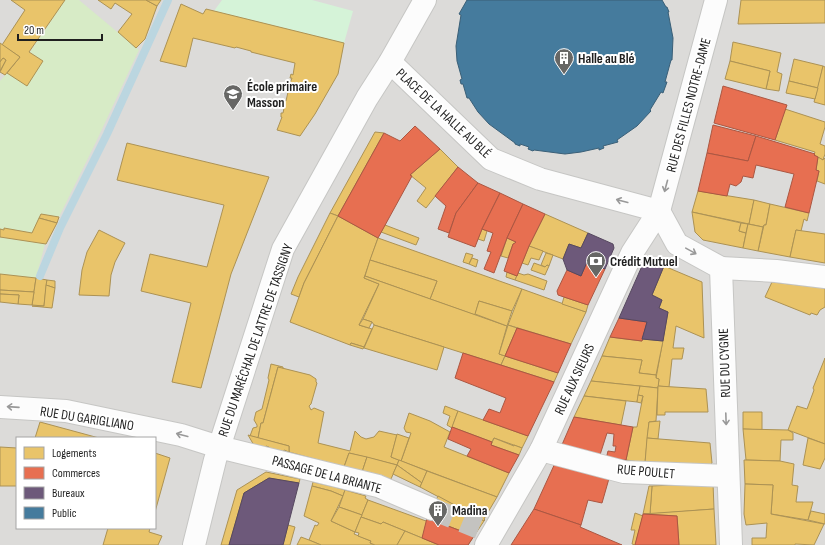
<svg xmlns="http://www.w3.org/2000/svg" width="825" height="545" font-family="'Sofia Sans Condensed',sans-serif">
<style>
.residential{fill:#dcdbd9;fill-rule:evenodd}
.grass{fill:#d7ebc6}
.park{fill:#d5f3d8}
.homes{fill:#e9c46a;stroke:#ac9254}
.shops{fill:#e76f51;stroke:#ab5742}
.offices{fill:#6d597a;stroke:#56485f}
.public{fill:#457b9d;stroke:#3a5f77}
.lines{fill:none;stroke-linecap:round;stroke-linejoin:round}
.stream{stroke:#bbd6e0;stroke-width:8}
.minor-tunnel{stroke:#c4c3c0;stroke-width:22;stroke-dasharray:22 11;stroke-linecap:butt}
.minor-casing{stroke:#c6c6c4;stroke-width:24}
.minor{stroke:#fcfcfc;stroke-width:22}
.oneway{stroke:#999}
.labels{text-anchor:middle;stroke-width:4;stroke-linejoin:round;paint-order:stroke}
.poi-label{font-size:14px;font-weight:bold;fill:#1f1f1f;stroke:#fff;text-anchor:start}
.street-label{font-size:14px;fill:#1f1f1f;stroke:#fff}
</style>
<rect width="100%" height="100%" fill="#edece8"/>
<path class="residential" d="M0,0H825V545H0ZM17,438H155V528H17Z"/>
<g class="grass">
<polygon points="65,0 79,0 139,50 96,142 59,217 41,214 32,233 4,228 4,230 0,229 0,81 7,73 27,85 43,61 30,52"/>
<polygon points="0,237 45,244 36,278 0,274"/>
</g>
<polygon class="park" points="222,0 312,0 353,11 344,43 214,11"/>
<g class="homes">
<polygon points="11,0 65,0 29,52 43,61 27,86 7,73 20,57 2,45 25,10"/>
<polygon points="98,0 146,0 157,6 145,39 136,48 118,32 132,14 115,3 111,9"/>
<polygon points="146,0 161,0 157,6"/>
<polygon points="528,0 599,0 610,12 615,20 619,29 621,38 620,57 614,75 601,89 585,99 576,102 557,103 539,98 530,93 517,79 508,62 506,53 507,34 514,16 520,8"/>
<polygon points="741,0 825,0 825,23 738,24"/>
<polygon points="181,4 203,14 206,9 344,43 338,74 315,114 300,136 277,130 282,117 281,117 281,113 283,113 285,104 284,104 284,100 286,101 288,92 287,91 292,78 290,78 291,74 293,75 295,63 251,52 251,51 236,47 235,48 193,38 186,67 160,61"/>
<polygon points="733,42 781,53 777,72 782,74 779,91 766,89 770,71 730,61"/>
<polygon points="0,43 20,57 5,75 0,72 6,60 3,58 0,62"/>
<polygon points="3,58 6,60 0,71 0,62"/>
<polygon points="794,59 823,66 818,88 789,81"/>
<polygon points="730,61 770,71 766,89 725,79"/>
<polygon points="823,66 825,67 825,105 814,102"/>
<polygon points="789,81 818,88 815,99 786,93"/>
<polygon points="785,109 825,122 825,127 820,144 825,146 825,154 823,160 814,155 815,152 775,140"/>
<polygon points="375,132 384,133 338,216 330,213"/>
<polygon points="127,143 269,177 231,274 201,388 172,382 191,303 141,291 150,254 207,267 224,205 117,180"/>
<polygon points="440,149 458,167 426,208 417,201 426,188 410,175"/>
<polygon points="818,157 823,160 824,158 825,159 825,184 817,181 819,171 816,170"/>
<polygon points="698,191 754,200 749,224 692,212"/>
<polygon points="754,200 770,204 766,225 764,225 763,227 749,224"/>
<polygon points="770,204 809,213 807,221 804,219 801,231 796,230 790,257 758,251 764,225 766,225"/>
<polygon points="692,212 741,223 739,231 746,233 743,248 703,240 695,232"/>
<polygon points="330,213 338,216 304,283 299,297 291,294 298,277"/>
<polygon points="41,214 59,217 57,223 39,218"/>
<polygon points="545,214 588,233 581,248 569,244 563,259 529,246"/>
<polygon points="338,216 378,238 364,278 379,284 359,325 372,329 364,347 351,343 350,345 290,322 304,283"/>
<polygon points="39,218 57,223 46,244 0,237 0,229 4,230 4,228 32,233"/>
<polygon points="741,223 748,224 746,233 739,231"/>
<polygon points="748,224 763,227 758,251 743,248"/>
<polygon points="385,225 419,238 416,245 381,232"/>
<polygon points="482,229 487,231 484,241 478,239"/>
<polygon points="99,230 125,243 115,262 111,275 109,296 79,295 82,270 87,252"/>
<polygon points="796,230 825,234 825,263 790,257"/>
<polygon points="378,238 522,289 512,311 479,301 475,315 430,299 437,281 370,260"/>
<polygon points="507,238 516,242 515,243 513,244 508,258 501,256"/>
<polygon points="529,246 543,251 539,260 531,258 528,265 522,263"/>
<polygon points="466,253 473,255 469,264 463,262"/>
<polygon points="546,253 553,255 549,266 547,265 545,267 541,265"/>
<polygon points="472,258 478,260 476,267 469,264"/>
<polygon points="370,260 437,281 430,299 365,276"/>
<polygon points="534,263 545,267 547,265 549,266 545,275 531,270"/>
<polygon points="664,266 702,282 704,338 676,326 673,348 684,348 682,359 672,359 669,387 658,386 659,379 656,378 668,312 659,308 662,300 652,295"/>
<polygon points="507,272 517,276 515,280 506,277"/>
<polygon points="518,273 524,275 528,274 547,281 544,290 515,280"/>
<polygon points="0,274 36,278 34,292 0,290"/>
<polygon points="365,276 507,326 499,354 505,356 501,365 374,325 372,322 363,319 379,284 364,278"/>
<polygon points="36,278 47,280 44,306 32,305"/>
<polygon points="47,280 55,281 55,288 46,285"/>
<polygon points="772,282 825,288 825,307 820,310 817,315 811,313 810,315 765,297"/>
<polygon points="46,285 55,288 52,308 32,306 44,306"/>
<polygon points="522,289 586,312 571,344 508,325"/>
<polygon points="0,290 34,292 32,305 18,304 19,295 0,294"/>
<polygon points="0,294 19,295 18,304 0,302"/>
<polygon points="564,297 588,305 586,312 562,304"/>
<polygon points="479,301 512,311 507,326 475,314"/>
<polygon points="363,319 372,322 369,328 359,325"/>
<polygon points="374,325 444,347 437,370 364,348"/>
<polygon points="508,325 517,328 505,356 499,354"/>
<polygon points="610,337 642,341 642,339 663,341 656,375 639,373 642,360 602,356"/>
<polygon points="351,343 364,347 363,349 350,345"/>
<polygon points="505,356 558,373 554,382 501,365"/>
<polygon points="602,356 642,360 639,373 656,375 656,378 659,379 658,388 591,381"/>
<polygon points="825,358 825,444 788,430 797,406 807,409 814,390 813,388"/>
<polygon points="271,364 283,367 283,369 278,367 263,423 261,423 258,438 250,436 253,428 257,427 257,425 254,420 256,412 262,409 269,380 268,378"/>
<polygon points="278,367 310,375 316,379 316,382 317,383 311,404 309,406 311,410 314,408 324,412 318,443 350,451 355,431 361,437 366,439 374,437 379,431 397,435 391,457 399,460 397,465 349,453 344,467 289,452 289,446 258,438 261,423 263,423"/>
<polygon points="591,381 640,386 637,402 584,396"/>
<polygon points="640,386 658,388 656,421 649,422 645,463 626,460 633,427 637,427 643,396 638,395"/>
<polygon points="658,386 706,389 708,412 665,412 665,415 657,415"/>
<polygon points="638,395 643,396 641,403 637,402"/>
<polygon points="584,396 626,401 621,425 574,417"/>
<polygon points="445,406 458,411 452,428 447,425 450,416 443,413"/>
<polygon points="458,411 483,420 528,436 522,448 494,438 492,442 452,427"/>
<polygon points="743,412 762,412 762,430 743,429"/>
<polygon points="409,413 430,421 450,432 444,447 509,473 497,497 401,461 411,433 406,432 404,428"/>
<polygon points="660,421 658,439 647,438 649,422"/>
<polygon points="40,422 99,438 35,438"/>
<polygon points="743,429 788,430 793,433 793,440 781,440 780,461 746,460"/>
<polygon points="397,434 409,438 401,461 391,457"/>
<polygon points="248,435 289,446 289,452 284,450 283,452 268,448 269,447 266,446 266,448 255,447"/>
<polygon points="494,438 514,446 514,445 522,448 519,455 491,445"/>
<polygon points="647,438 710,443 712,463 706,469 645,463"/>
<polygon points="808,438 825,444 825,458 820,469 803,465"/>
<polygon points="0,447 17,448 17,486 0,486"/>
<polygon points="155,453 170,458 155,512"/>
<polygon points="349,453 367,457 362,472 344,467"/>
<polygon points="367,457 397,465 391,479 362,472"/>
<polygon points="399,460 427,471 422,483 397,465"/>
<polygon points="744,460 780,461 794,464 792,485 798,486 796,502 813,502 808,520 771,514 773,485 745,484"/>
<polygon points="397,465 422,483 420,487 393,474"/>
<polygon points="427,471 497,497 484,519 485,520 484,521 420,487"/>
<polygon points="266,472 300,479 299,483 269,478 244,493 229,545 221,545 237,490"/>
<polygon points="313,482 335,487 345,490 343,496 331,491 312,486"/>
<polygon points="713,483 714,509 650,514 652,486"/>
<polygon points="745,484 773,485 771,514 824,524 814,545 795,544 795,545 752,545 752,538 766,538 767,523 746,525 744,514"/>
<polygon points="312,486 331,491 343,496 331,521 355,532 354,534 371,541 370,543 375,545 321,545 309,540 315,525 317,526 319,523 304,516"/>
<polygon points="649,486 652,486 650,514 643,514"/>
<polygon points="345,490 366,496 365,498 368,500 362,515 339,507"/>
<polygon points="438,496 484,521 474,536 427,518"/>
<polygon points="368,500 426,521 427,518 474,536 468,545 439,545 383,522 381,524 361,517"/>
<polygon points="339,507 362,515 355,532 331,521"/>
<polygon points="714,509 716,545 679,545 677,516 643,514"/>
<polygon points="811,511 825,514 825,524 808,520"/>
<polygon points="635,513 643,516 635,545 632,544 635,530 631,530"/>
<polygon points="361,517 381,524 383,522 405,531 397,545 375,545 370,543 371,541 358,536 359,533 355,532"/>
<polygon points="288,525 295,527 290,545 283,545"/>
<polygon points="108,528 150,528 149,532 162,536 158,545 103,545"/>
<polygon points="405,531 439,545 397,545"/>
<polygon points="301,537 309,540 321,545 297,545"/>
</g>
<g class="shops">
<polygon points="723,86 787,105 775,140 714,123"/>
<polygon points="713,125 756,136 748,161 707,153"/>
<polygon points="415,126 440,149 410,175 412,176 378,238 338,216 384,133 400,141"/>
<polygon points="756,136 815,154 814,155 818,157 816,170 819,171 809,213 785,207 794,174 756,165 753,178 743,176 741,182 736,186 730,184 727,196 698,191 707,153 748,161"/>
<polygon points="458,167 478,183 456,213 449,233 438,229 446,206 435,196"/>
<polygon points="478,183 500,193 482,229 475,247 448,237 456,213"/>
<polygon points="500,193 523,204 507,238 494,273 484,269 491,252 487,251 493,233 482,229"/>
<polygon points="523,204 545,214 529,246 517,276 504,271 513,244 515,243 516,242 507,238"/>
<polygon points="587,262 605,269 588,305 558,295 557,291 567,270 581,276"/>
<polygon points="619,318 647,322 642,341 610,337"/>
<polygon points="517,328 571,344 558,373 505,356"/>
<polygon points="463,353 554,382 528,436 483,420 489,409 500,413 506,398 455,378"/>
<polygon points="574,417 633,427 626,460 606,459 608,451 615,452 616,446 613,446 614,434 607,433 599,458 561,447"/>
<polygon points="452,427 492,442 491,445 519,455 509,473 467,456 471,449 448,439"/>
<polygon points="556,461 610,475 602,503 588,500 581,525 534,509"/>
<polygon points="534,509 581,525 580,527 622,545 511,545"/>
<polygon points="643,514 677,516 679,545 635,545"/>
<polygon points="427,518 474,536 468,545 439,545 422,538"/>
</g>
<g class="offices">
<polygon points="588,233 613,244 614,248 605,269 587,262 581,276 567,270 563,259 569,244 581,248"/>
<polygon points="646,257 664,266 652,295 662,300 659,308 668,312 663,341 642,339 647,322 619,318"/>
<polygon points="269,478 299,483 283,545 229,545 244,493"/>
</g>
<polygon class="public" points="467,0 662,0 666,7 667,7 669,12 668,12 673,38 672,60 671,60 665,82 667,82 663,93 661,92 650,110 651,111 637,126 617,140 618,142 603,146 604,148 599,150 599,148 581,152 565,154 534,150 533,151 528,149 529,147 520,144 520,146 515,144 515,143 489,124 478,112 469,98 467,98 463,84 461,84 460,80 462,79 457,61 456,46 461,15 459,14"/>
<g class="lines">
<polyline class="stream" points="40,276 60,228 107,134 168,0"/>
<polyline class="minor-tunnel" points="432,509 479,528"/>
<g class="minor-casing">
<g id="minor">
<polyline points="390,62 491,159 540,179 659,211"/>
<polyline points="659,211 677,244 721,268 731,545"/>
<polyline points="721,268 776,271 825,277"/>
<polyline points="0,407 66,411 181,435 219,447 378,486 432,509"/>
<polyline points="541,450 624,472 728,476"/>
<polyline points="194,545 215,460 283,249 367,98 390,62 425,0"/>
<polyline points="486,545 541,450 632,253 659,211 716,0"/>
</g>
</g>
<use href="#minor" class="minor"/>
</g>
<defs><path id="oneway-shaft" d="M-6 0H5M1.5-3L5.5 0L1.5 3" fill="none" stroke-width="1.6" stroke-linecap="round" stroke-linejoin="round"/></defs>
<g class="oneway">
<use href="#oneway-shaft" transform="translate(666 186) rotate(105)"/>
<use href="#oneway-shaft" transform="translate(622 201) rotate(-165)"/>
<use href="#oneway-shaft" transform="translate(691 251) rotate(29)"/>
<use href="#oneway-shaft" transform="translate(13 407) rotate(-176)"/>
<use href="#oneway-shaft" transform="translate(726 419) rotate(88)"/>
<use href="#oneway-shaft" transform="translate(182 435) rotate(-165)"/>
</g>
<defs>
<g id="building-pin" transform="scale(1)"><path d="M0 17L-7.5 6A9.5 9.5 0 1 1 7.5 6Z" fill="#676765" stroke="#fff"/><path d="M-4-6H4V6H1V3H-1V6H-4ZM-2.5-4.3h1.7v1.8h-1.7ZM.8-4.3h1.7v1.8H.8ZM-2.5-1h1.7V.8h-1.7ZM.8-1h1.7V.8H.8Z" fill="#fff"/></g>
<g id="school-pin" transform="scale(1)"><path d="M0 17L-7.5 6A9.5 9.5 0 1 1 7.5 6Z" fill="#676765" stroke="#fff"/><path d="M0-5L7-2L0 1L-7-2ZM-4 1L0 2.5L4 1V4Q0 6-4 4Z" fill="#fff"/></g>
<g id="bank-pin" transform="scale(1)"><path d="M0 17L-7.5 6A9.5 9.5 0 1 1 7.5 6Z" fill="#676765" stroke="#fff"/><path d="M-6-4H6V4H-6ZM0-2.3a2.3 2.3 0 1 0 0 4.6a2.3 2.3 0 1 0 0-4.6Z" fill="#fff"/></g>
</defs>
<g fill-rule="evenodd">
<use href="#building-pin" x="564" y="58"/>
<use href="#school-pin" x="233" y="94"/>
<use href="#bank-pin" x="596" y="261"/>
<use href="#building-pin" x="438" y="510"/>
</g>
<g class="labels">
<g class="poi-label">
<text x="578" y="63">Halle au Blé</text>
<text x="247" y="91">École primaire<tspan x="247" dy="16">Masson</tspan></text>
<text x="610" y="266">Crédit Mutuel</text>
<text x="452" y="515">Madina</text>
</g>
<g class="street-label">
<text transform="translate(688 105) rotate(-75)" y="5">RUE DES FILLES NOTRE-DAME</text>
<text transform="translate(444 113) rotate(43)" y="5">PLACE DE LA HALLE AU BLÉ</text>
<text transform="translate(255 340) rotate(-71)" y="5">RUE DU MARÉCHAL DE LATTRE DE TASSIGNY</text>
<text transform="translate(724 363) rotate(-92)" y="5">RUE DU CYGNE</text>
<text transform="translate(574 379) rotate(-65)" y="5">RUE AUX SIEURS</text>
<text transform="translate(87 418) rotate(9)" y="5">RUE DU GARIGLIANO</text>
<text transform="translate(646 471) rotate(5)" y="5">RUE POULET</text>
<text transform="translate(327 474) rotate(15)" y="5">PASSAGE DE LA BRIANTE</text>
</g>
</g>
<rect x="16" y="437" width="140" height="92" fill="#ffffff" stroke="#a5a5a5"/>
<rect x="24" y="447" width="20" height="12" fill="#e9c46a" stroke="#a5a5a5"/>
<text x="52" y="457" font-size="12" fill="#1f1f1f">Logements</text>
<rect x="24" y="467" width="20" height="12" fill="#e76f51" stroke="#a5a5a5"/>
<text x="52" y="477" font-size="12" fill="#1f1f1f">Commerces</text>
<rect x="24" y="487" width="20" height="12" fill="#6d597a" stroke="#a5a5a5"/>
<text x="52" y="497" font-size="12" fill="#1f1f1f">Bureaux</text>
<rect x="24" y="507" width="20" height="12" fill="#457b9d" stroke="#a5a5a5"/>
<text x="52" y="517" font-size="12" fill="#1f1f1f">Public</text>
<path d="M18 34v6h84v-6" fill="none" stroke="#1f1f1f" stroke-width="2"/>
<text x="24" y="34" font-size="12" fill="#1f1f1f" stroke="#ffffff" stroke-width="3" paint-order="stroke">20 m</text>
</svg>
